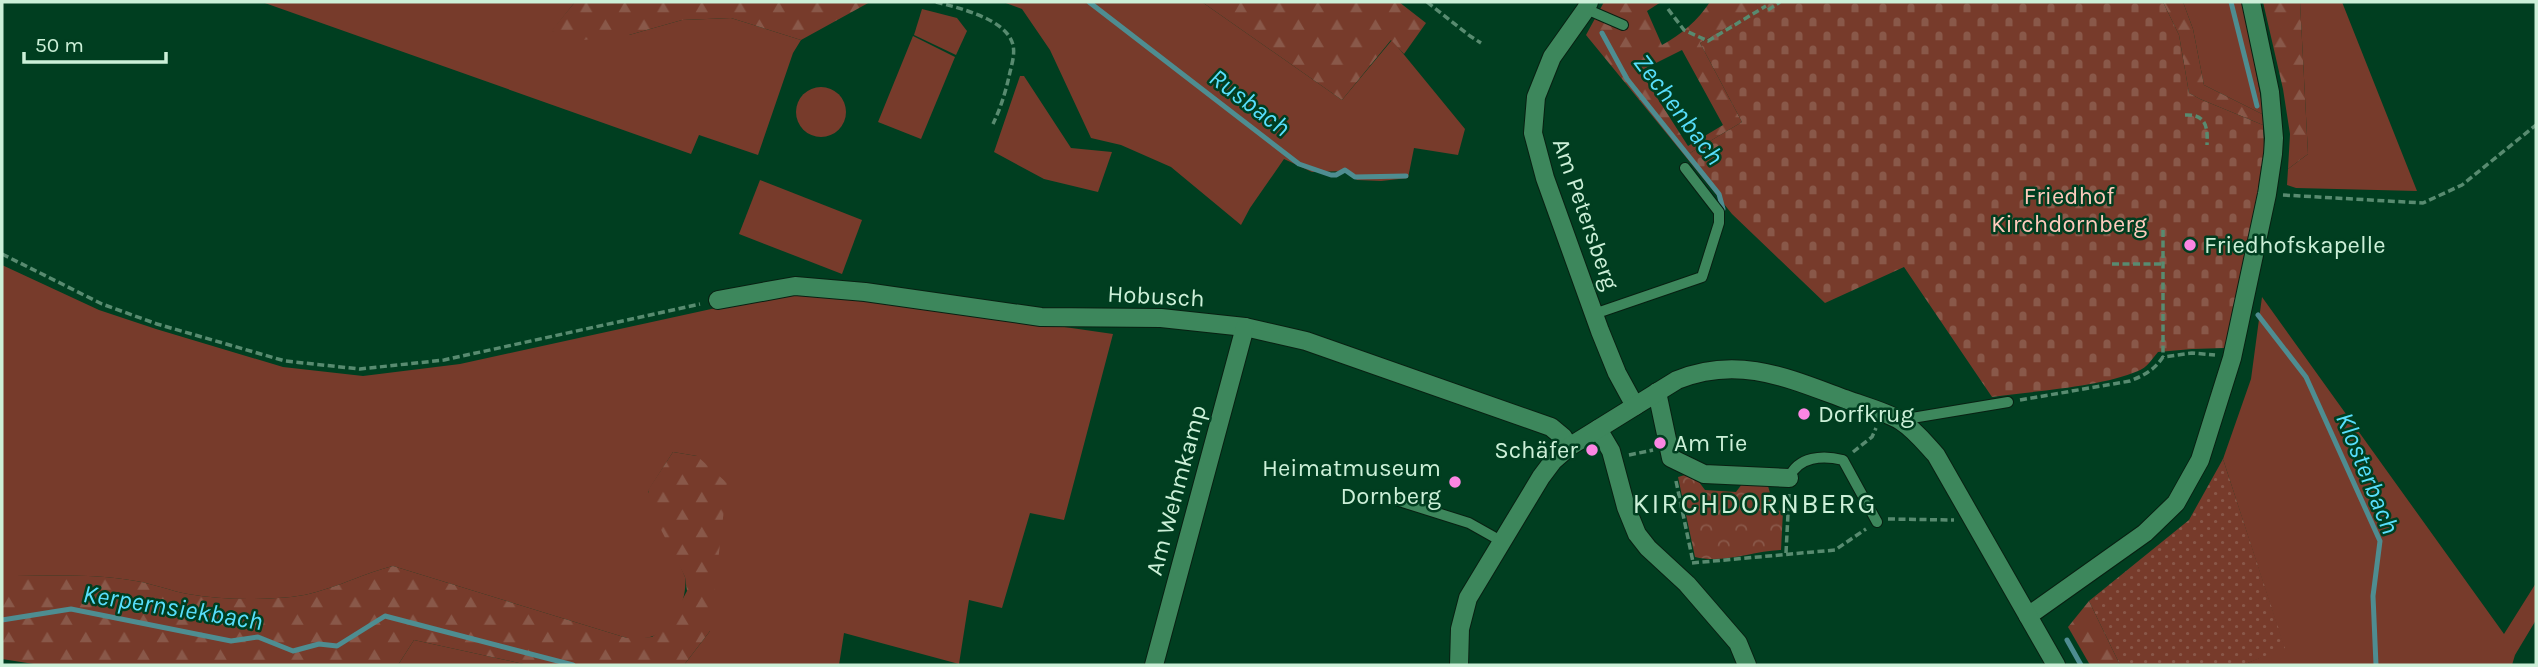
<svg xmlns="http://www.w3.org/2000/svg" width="2538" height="667" font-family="Karla,sans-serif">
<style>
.grass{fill:#773b2b}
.forest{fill:url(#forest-firs);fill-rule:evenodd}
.cemetery{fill:url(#cemetery-stones)}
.park{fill:url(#park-crowns)}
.garden{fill:url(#garden-dots)}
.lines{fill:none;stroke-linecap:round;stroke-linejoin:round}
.stream{stroke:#4e8d91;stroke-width:5}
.service-casing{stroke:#082012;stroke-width:12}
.minor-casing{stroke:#082012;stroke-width:20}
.tertiary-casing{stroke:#082012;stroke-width:20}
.path{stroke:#588b70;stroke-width:3.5;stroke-dasharray:7 3.5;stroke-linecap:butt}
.service{stroke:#3d875c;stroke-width:10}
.minor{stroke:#3d875c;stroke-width:18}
.tertiary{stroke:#3d875c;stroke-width:18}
.poi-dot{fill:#fc86e3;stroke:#003e20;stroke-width:2.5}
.labels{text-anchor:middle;stroke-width:5;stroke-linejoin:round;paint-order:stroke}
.park-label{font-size:24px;fill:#fdcabc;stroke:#003e20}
.street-label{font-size:24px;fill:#ccf0d8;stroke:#003e20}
.poi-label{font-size:24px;fill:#ccf0d8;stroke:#003e20;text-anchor:start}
.water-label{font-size:26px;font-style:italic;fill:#57defc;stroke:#003e20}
.quarter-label{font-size:28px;letter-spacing:2px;fill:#ccf0d8;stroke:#003e20}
</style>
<defs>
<pattern id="forest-firs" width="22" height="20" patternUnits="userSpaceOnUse" patternTransform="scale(1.75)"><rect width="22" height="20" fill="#773b2b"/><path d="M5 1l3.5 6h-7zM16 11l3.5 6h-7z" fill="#895849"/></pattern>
<pattern id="cemetery-stones" width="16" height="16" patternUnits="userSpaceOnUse" patternTransform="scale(1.75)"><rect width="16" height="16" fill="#773b2b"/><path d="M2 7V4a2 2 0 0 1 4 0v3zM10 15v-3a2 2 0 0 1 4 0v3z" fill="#895849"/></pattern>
<pattern id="park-crowns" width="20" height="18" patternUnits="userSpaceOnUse" patternTransform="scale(1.75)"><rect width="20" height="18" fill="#773b2b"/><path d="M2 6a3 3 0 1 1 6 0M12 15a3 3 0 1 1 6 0" fill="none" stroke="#895849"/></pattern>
<pattern id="garden-dots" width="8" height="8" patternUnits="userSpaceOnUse" patternTransform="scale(1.75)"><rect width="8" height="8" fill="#773b2b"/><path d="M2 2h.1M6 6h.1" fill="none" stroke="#895849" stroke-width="1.8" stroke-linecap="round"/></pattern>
</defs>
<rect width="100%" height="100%" fill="#003e20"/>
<g class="grass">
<polygon points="262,2 575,2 552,31 629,35 682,20 731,18 801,40 793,53 758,155 699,135 691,154"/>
<polygon points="1003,2 1202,2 1342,100 1392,40 1465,129 1458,155 1414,148 1408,178 1381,181 1357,180 1347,171 1312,172 1284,159 1250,208 1241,225 1171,167 1121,145 1091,138 1050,50 1022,9"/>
<polygon points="2183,2 2243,2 2264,115 2204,85 2193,29"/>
<polygon points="2300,2 2342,2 2417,191 2296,188 2287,185 2288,169 2308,154"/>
<polygon points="922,9 957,18 967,31 956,55 914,35"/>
<polygon points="913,36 955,57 921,139 878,122"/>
<polygon points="1020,76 1024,76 1071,148 1112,152 1098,192 1044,179 994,152"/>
<circle cx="821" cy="112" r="25"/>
<polygon points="760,180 862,220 842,274 739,234"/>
<path d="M2,265L99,310L156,329L283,367L363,376L460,364L734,304L793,294H818L933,308L1113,334L1064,520L1030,513L1002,608L969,600L959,664L844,633L839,665H684L710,631L697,456L673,452L648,491L685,577C688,598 674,631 650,637C643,639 634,638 627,638L393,566C358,575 327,593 291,597C258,600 221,600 188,594C171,591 154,584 136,581C92,573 46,576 2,576Z"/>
<polygon points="2262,297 2504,634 2536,583 2536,620 2515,655 2512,665 2243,665 2284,647 2223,459 2251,379"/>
<polygon points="414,640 528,665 398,665"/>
</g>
<g class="forest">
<polygon points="575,2 870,2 801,40 731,18 682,20 629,35 583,40 551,31"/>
<polygon points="1202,2 1399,2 1426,23 1404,54 1391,40 1342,100"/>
<path d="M1604,2H1661L1647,11L1662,45C1681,35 1698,20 1710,2H1755L1759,9L1700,43L1742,122L1685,156L1586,35ZM1682,50L1723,125L1688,146L1640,71Z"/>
<polygon points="2163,2 2183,2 2193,29 2204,85 2264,115 2263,125 2200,99 2189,93 2179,35"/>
<polygon points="2263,2 2300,2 2308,154 2288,169 2290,134 2283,89"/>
<path d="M673,452L697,456L727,483L710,631L684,665H528L414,640L398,665H40L2,659V576C46,576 92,573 136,581C154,584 171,591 188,594C221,600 258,600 291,597C327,593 358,575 393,566L627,638L652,637L670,623L687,591L685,577L653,514L648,490Z"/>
<polygon points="2089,601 2120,665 2090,665 2068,627"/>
</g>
<path class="cemetery" d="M1755,2H2163L2179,35L2189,93L2200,99L2263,125L2265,169L2225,348L2192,349L2158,352C2152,359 2147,368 2138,371C2101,387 2034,391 1992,397L1904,267L1825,303L1732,214L1685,156L1742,122L1700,43L1758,9Z"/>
<path class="park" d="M1685,475L1696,478L1705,490L1736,492L1742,484L1768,486L1775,510L1783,511L1781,550C1753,551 1723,564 1695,557L1678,477Z"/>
<polygon class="garden" points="2223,459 2285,648 2243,665 2120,665 2089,601 2189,520"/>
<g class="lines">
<g class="stream">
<polyline points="1089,2 1299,164 1331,175 1336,175 1345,170 1355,177 1406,176"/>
<polyline points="2231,2 2257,106"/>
<polyline points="1602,33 1627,79 1719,194 1723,209"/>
<polyline points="2258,315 2306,377 2380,541 2373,596 2376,665"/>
<polyline points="2,620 71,609 231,641 258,637 293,651 319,644 337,646 385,616 573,665"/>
<polyline points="2067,640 2081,665"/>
</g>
<g class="service-casing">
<g id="service">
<polyline points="1586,9 1623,25"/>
<polyline points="1594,314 1702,277 1719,223 1719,212 1685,168"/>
<polyline points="1900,420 2008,402"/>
<path d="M1789,478C1798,456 1823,455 1843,460L1877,522"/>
<polyline points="1396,500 1469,523 1501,541"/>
</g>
</g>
<g class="minor-casing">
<g id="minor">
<polyline points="1589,2 1586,9 1552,57 1536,97 1533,133 1545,178 1600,331 1617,373 1635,406"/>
<polyline points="718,300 795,286 865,292 1041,317 1161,318 1245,327 1306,341 1551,427 1563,437 1569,447"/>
<polyline points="1657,392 1671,458 1704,474 1789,478"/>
<polyline points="1598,429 1611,451 1626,507 1637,534 1648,548 1687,584 1738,643 1747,665"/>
<polyline points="2028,616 2145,533 2176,503 2200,460 2232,358 2267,194 2273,154 2274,138 2270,92 2251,2"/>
<polyline points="1154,665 1245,327"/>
</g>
</g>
<g class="tertiary-casing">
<path id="tertiary" d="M1459,665L1460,629L1468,598L1541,477L1553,461L1569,447L1677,380C1738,355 1788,378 1845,399C1863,406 1885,411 1901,421C1915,430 1925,443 1936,455L2056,665"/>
</g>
<g class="path">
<path d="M936,2C959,8 1007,19 1013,45C1015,54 1012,64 1010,72C1006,91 1001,107 993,124"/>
<polyline points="1427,2 1470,36 1481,43"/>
<polyline points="1668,9 1684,30 1708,41 1766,6"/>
<polyline points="1768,10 1780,2"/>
<path d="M2185,115C2206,114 2208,127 2207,145"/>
<polyline points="2283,195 2423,203 2462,185 2536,125"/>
<polyline points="2163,230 2163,357"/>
<polyline points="2,254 102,304 157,324 285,361 360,369 444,360 700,304"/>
<polyline points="2112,264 2162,264"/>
<path d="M2020,400L2130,381C2145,375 2154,370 2163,357L2192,353L2215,355"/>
<polyline points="1853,452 1872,437 1876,428"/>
<polyline points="1629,455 1653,450"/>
<polyline points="1676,481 1693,562"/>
<polyline points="1888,519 1954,520"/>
<polyline points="1786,553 1789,494"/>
<polyline points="1692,563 1835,550 1866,529"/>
</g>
<use href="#service" class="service"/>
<use href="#minor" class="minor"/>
<use href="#tertiary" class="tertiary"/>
</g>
<g class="poi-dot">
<circle cx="2190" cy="245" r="7"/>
<circle cx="1804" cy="414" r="7"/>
<circle cx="1660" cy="443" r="7"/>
<circle cx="1592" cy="450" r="7"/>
<circle cx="1455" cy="482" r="7"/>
</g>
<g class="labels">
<g class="park-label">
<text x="2069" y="204">Friedhof<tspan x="2069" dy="28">Kirchdornberg</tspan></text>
</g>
<g class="street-label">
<text transform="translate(1586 214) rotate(71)" y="8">Am Petersberg</text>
<text transform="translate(1156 296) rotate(3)" y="8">Hobusch</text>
<text transform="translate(1176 490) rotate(-75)" y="8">Am Wehmkamp</text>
</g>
<g class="poi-label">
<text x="2204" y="253">Friedhofskapelle</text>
<text x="1818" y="422">Dorfkrug</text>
<text x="1674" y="451">Am Tie</text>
<text x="1578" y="458" text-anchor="end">Schäfer</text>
<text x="1441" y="476" text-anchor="end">Heimatmuseum<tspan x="1441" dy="28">Dornberg</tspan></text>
</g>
<g class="water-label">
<text transform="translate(1250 102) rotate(37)" y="9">Rusbach</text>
<text transform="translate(1679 109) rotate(53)" y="9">Zechenbach</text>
<text transform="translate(2368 473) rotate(68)" y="9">Klosterbach</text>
<text transform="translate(173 607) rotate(9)" y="9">Kerpernsiekbach</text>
</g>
<g class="quarter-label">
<text x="1755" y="513">KIRCHDORNBERG</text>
</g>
</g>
<rect width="2538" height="667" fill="none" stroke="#ccf0d8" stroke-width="7"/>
<path d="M24 52v10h142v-10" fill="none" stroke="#ccf0d8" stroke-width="3.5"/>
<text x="35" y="52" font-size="21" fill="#ccf0d8" stroke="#003e20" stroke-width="5" paint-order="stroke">50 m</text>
</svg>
